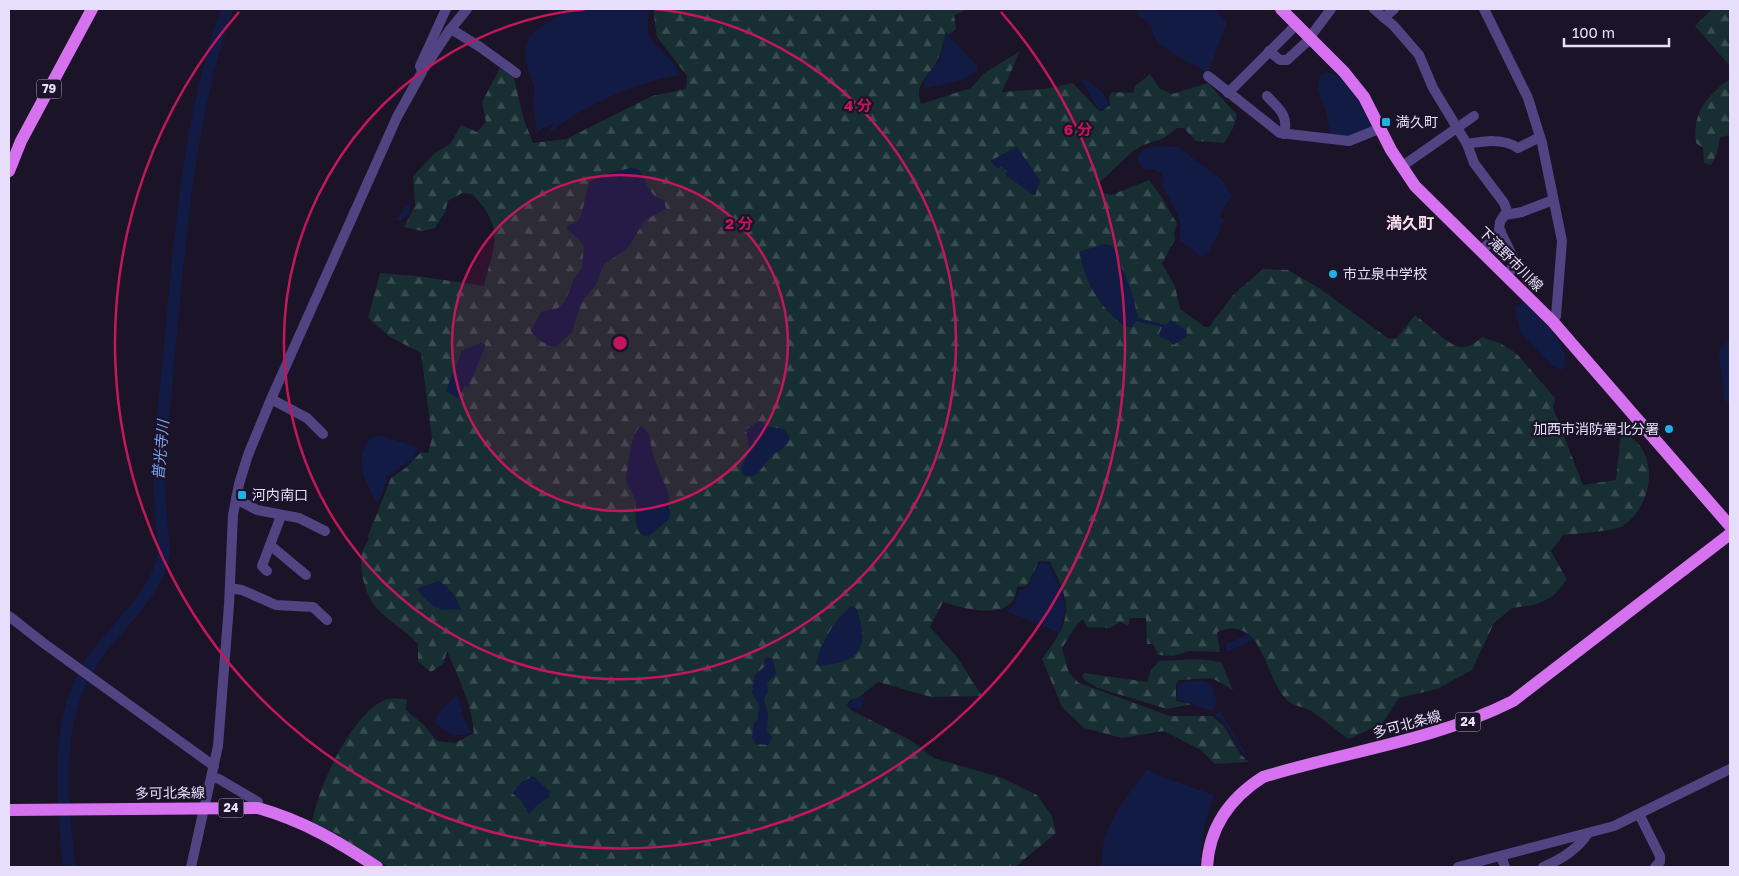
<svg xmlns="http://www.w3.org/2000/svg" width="1739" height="876" font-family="'Golos Text','Noto Sans JP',sans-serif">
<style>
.forest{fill:url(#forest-firs)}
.water{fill:#111b44}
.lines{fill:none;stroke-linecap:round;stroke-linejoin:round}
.river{stroke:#111b44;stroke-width:12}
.minor{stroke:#514482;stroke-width:10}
.major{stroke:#d671ef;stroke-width:12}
.ring{fill:none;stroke:#c2185b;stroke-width:2.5}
.poi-dot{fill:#1fb0e6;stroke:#1b1328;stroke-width:2}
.labels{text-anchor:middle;stroke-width:4.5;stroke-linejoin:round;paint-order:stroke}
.shield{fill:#1b1328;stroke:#aaa1bc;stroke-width:1}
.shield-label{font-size:12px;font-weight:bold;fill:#e7defb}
.poi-label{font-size:14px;fill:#e7defb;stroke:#1b1328;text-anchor:start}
.street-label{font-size:14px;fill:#e7defb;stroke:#1b1328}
.water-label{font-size:15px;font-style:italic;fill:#78a3f0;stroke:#1b1328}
.quarter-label{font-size:16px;font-weight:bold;fill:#fce0ed;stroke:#1b1328}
.centre{fill:#c2185b;stroke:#1b1328;stroke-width:2.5}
.ring-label{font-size:15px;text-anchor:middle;font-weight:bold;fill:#c2185b;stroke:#1b1328;stroke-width:4.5;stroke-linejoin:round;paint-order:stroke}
</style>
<defs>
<pattern id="forest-firs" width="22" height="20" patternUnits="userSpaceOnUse" patternTransform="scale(1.25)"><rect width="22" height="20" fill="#172e32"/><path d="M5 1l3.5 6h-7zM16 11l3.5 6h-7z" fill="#394c51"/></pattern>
</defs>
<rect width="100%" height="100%" fill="#1b1328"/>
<g class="forest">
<path d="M653,9H968L954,15L956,29L949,35L946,32C943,42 941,54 936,63C927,79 914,83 921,104L971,88L983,74L1020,51L1002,92L1044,89L1073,83L1099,111H1102L1110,105L1109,96L1112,92L1133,93L1135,86L1150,74L1159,88L1172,94L1208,83L1237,115L1233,128L1224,143L1196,141L1184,128H1177L1164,138L1143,145L1133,151L1098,184L1100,192L1111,195L1149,180L1161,196L1177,224L1174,232L1175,239L1162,264L1175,286L1180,309L1205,327H1209L1233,295L1263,269L1288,270L1319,288L1389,339L1397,338L1415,315C1426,323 1448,345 1460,347C1469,348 1476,342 1482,337L1500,343L1517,354L1555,398L1553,408L1583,485L1616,480L1621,432C1661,447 1655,504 1623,526C1616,531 1574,534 1563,535L1551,551L1567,580L1552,597L1534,605L1512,608L1494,623L1472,670L1437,689L1399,698L1382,724L1348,739C1336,730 1324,719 1311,711C1304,707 1293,706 1287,700C1263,676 1264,614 1217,632L1220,652L1190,651L1173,656L1158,655L1153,644H1147L1146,618H1130L1128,626L1120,622L1110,628L1087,627L1083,619L1077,624L1062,648L1069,673L1079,683L1170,716H1212L1224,726L1241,755L1249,762L1215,764L1201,750L1164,731L1122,738L1084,728L1062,707L1042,659C1072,619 1073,607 1050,562L1039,561L1027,586L1017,587C1016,592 1015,599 1012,602C997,618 961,608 943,602L930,627L957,657L982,696L931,697L878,682L858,698L850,700L847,705L851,710L912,741L934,758L1002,778L1037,795L1052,816L1056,833L1015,867H389L349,846L338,834L312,823C317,789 353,709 388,699C394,698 402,699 407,699L406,710L425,726L437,741L455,743L474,733C472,704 458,677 447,651L443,664L431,672L418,662V644C392,617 369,616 362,573C360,560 361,550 369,540L368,536L391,478L407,467L421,452L428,453L432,438L421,353L390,337L368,318L380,273L417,276L484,286C494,243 506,229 472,194L462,193L448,201L445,212L435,228L422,231L404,227L415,206L413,176L435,153L450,144L461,125L477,132L486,122L482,102L500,68L514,78L524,120L533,143L566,139L652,96L686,89L687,76L657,37Z"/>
<polygon points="1712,9 1730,9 1730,66 1695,26"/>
<path d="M1730,79V135L1720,137L1717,153L1711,165L1704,163L1703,148L1696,143C1692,113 1707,95 1730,79Z"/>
<polygon points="1198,659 1221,662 1233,690 1212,678 1179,680 1176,685 1176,701 1192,704 1167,709 1098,688 1084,680 1082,675 1085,673 1147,682 1151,670 1159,661"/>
</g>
<g class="water">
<path d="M569,9H648V36L674,64L680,75C638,82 574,108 545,138L553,124L539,130L535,138L537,130L533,103L534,87L525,60L526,47L529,37L535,31Z"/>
<path d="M1140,9H1215L1227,22L1208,73C1191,62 1168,55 1155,38C1152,34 1153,27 1149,23C1145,19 1140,18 1137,13Z"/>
<polygon points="946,33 977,66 977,71 965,79 925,89 924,79 939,61"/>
<path d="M1326,72C1345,72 1365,111 1374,126L1348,138L1331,136C1329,128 1328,120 1326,112C1323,99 1309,82 1326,72Z"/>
<polygon points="1084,78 1101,91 1110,105 1099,111 1082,81"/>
<path d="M1157,146L1178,147L1222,180L1232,197L1220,213L1221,218L1226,221L1218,225L1221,228C1218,236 1213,243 1209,251L1205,253L1203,258L1179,240C1185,220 1173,206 1164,190C1162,186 1163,179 1162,174L1152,169L1144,170L1138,161V155L1144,149Z"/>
<polygon points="1017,147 1040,181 1035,196 1007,176 1005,173 1007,171 1001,166 998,169 990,161"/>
<path d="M635,168C648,173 643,195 664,200L666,209L645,220L627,249L604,264L596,284L581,303L572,332L555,347C546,346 537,339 531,331L541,312L558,308L565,301L574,279L582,268L584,246L578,239L567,229L568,225L578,221L581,216L589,183C599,175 621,169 635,168Z"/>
<polygon points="411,201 409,214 400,221 395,220"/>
<path d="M1104,244L1111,245L1114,248L1132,293L1138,318L1166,325L1171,320L1187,331L1186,337L1173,345L1169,340L1160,337L1159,334L1162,327L1136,321L1132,327H1125C1098,305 1087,285 1079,252Z"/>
<path d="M1525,300C1540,316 1570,344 1565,367L1561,370L1551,365L1520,331L1515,308Z"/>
<polygon points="1730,339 1730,405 1724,399 1719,355 1720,349"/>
<polygon points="480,343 485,344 485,347 468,387 464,386 460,397 457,398 446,391 462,351"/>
<path d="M759,421L769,427L784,429L790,439C787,443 783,448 779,451C777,453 774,453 772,455C764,463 759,479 745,476L741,470L749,449L746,430Z"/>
<path d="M642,426L649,435L654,459L668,492L670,515L669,519L649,536C629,536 639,510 635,499C633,493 628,486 626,480C628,468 631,429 642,426Z"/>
<path d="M379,435L418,447L413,460C402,464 398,471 387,476L382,495L377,503C364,480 355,465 368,440Z"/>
<polygon points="1039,562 1049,564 1061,590 1066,610 1059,633 1007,611 1015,603 1019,590 1027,588"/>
<path d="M438,581C451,588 457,597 461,611C456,608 451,610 445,610C434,609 424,598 417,589Z"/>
<path d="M851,606L856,608C870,646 862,662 819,666L816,663C823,639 833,622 851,606Z"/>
<polygon points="1249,634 1252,641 1227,652 1226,644"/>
<polygon points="768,657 773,659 776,674 767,683 768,691 764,700 768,715 767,732 772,737 768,745 756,744 752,738 754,723 758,719 759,704 752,693 755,675 765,666 764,660"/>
<polygon points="1199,680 1212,684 1217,704 1212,711 1195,706 1193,703 1176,700 1178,683"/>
<path d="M457,694L464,719L472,733C452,738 450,735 435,723L437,715Z"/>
<polygon points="861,697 865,698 861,708 856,709 848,705 852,700"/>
<polygon points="1220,711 1247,756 1245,757 1225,724 1215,715"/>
<path d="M1147,769L1156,775L1214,795L1205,822L1199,867H1102C1099,827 1125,800 1147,769Z"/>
<polygon points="533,776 550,792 549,797 536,806 529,815 521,800 512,793 521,783"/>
</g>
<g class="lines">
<path class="river" d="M69,867C63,799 52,717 94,658C116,627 156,595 164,555C166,547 162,537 162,528C160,504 158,481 160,457C164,401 170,346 175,291C184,195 195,100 227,9"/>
<g class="minor">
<polyline points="1374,9 1394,26 1419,55 1433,88 1467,144 1474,163 1504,203 1507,211 1500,222 1499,229 1515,261 1508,276"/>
<polyline points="1484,9 1528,98 1542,143 1562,241 1556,316 1553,322"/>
<polyline points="1384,18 1394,9"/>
<polyline points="451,29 480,47 516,73"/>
<polyline points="1310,37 1331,9"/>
<polyline points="1269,51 1280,60 1287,60 1311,38"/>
<polyline points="425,67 449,31 467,9"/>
<polyline points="1208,76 1280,133 1349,141 1381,128"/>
<polyline points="1228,93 1297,24"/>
<path d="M1267,96C1279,109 1289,115 1284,134"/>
<path d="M1467,144C1485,141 1503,138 1518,148L1540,137"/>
<polyline points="1401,167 1474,116"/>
<polyline points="1505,215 1522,212 1553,200"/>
<polyline points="1482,250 1501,232"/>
<polyline points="271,399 307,418 323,434"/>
<polyline points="236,499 257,510 299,518 325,531"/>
<polyline points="270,545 306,575"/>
<polyline points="267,571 262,566 281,516"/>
<polyline points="230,588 242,590 276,605 313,607 327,620"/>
<polyline points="9,616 42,642 214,766"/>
<polyline points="212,777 219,779 258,802 258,808"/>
<polyline points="1639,814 1660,856 1660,862 1655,867"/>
<polyline points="1501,856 1505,867"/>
<polyline points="191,867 218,746 229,605 233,515 239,484 248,455 271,399 397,117 422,72 420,66 446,9"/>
<polyline points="1458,867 1614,826 1730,769"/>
<path d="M1543,867C1560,860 1578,849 1588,833"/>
</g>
<g class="major">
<polyline points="1281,9 1344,72 1364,97 1391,150 1415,186 1553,322 1730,526"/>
<polyline points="9,171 21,141 92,9"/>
<path d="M9,810L258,808C304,821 337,841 377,867"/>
<path d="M1207,867C1209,828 1230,798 1263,777C1347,751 1434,741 1513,701L1730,534"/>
</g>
</g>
<circle cx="620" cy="343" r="168" fill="#c2185b" fill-opacity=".12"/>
<g class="ring">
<circle cx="620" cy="343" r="168"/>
<path d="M655 9A336 336 0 1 1 585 9"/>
<path d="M1001 12A505 505 0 1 1 239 12"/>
</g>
<g class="poi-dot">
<rect x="1381" y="117" width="10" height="10" rx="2.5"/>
<circle cx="1333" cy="274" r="5"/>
<circle cx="1669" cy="429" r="5"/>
<rect x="237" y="490" width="10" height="10" rx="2.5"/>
</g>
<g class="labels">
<g class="shield">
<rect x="36.5" y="79.5" width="25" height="19" rx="4"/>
<rect x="1455.5" y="712.5" width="25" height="19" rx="4"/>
<rect x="218.5" y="798.5" width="25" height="19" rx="4"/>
</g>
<g class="shield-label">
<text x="49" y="93">79</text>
<text x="1468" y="726">24</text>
<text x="231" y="812">24</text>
</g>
<g class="poi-label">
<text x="1396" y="127">満久町</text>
<text x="1343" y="279">市立泉中学校</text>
<text x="1659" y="434" text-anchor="end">加西市消防署北分署</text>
<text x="252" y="500">河内南口</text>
</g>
<g class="street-label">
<text transform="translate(1511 259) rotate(45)" y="5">下滝野市川線</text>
<text transform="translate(1407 724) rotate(-15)" y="5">多可北条線</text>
<text transform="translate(170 793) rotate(-1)" y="5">多可北条線</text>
</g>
<g class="water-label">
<text transform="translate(161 450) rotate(-85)" y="5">普光寺川</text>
</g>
<g class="quarter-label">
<text x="1410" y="229">満久町</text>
</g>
</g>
<circle cx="620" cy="343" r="8" class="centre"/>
<g class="ring-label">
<text x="858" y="111">4 分</text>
<text x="1078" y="135">6 分</text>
<text x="739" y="229">2 分</text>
</g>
<rect width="1739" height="876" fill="none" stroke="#e7defb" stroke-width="20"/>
<path d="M1564 38v8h105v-8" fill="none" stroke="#e7defb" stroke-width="2.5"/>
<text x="1572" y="38" font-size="15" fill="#e7defb" stroke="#1b1328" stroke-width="4" paint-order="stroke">100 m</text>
</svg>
